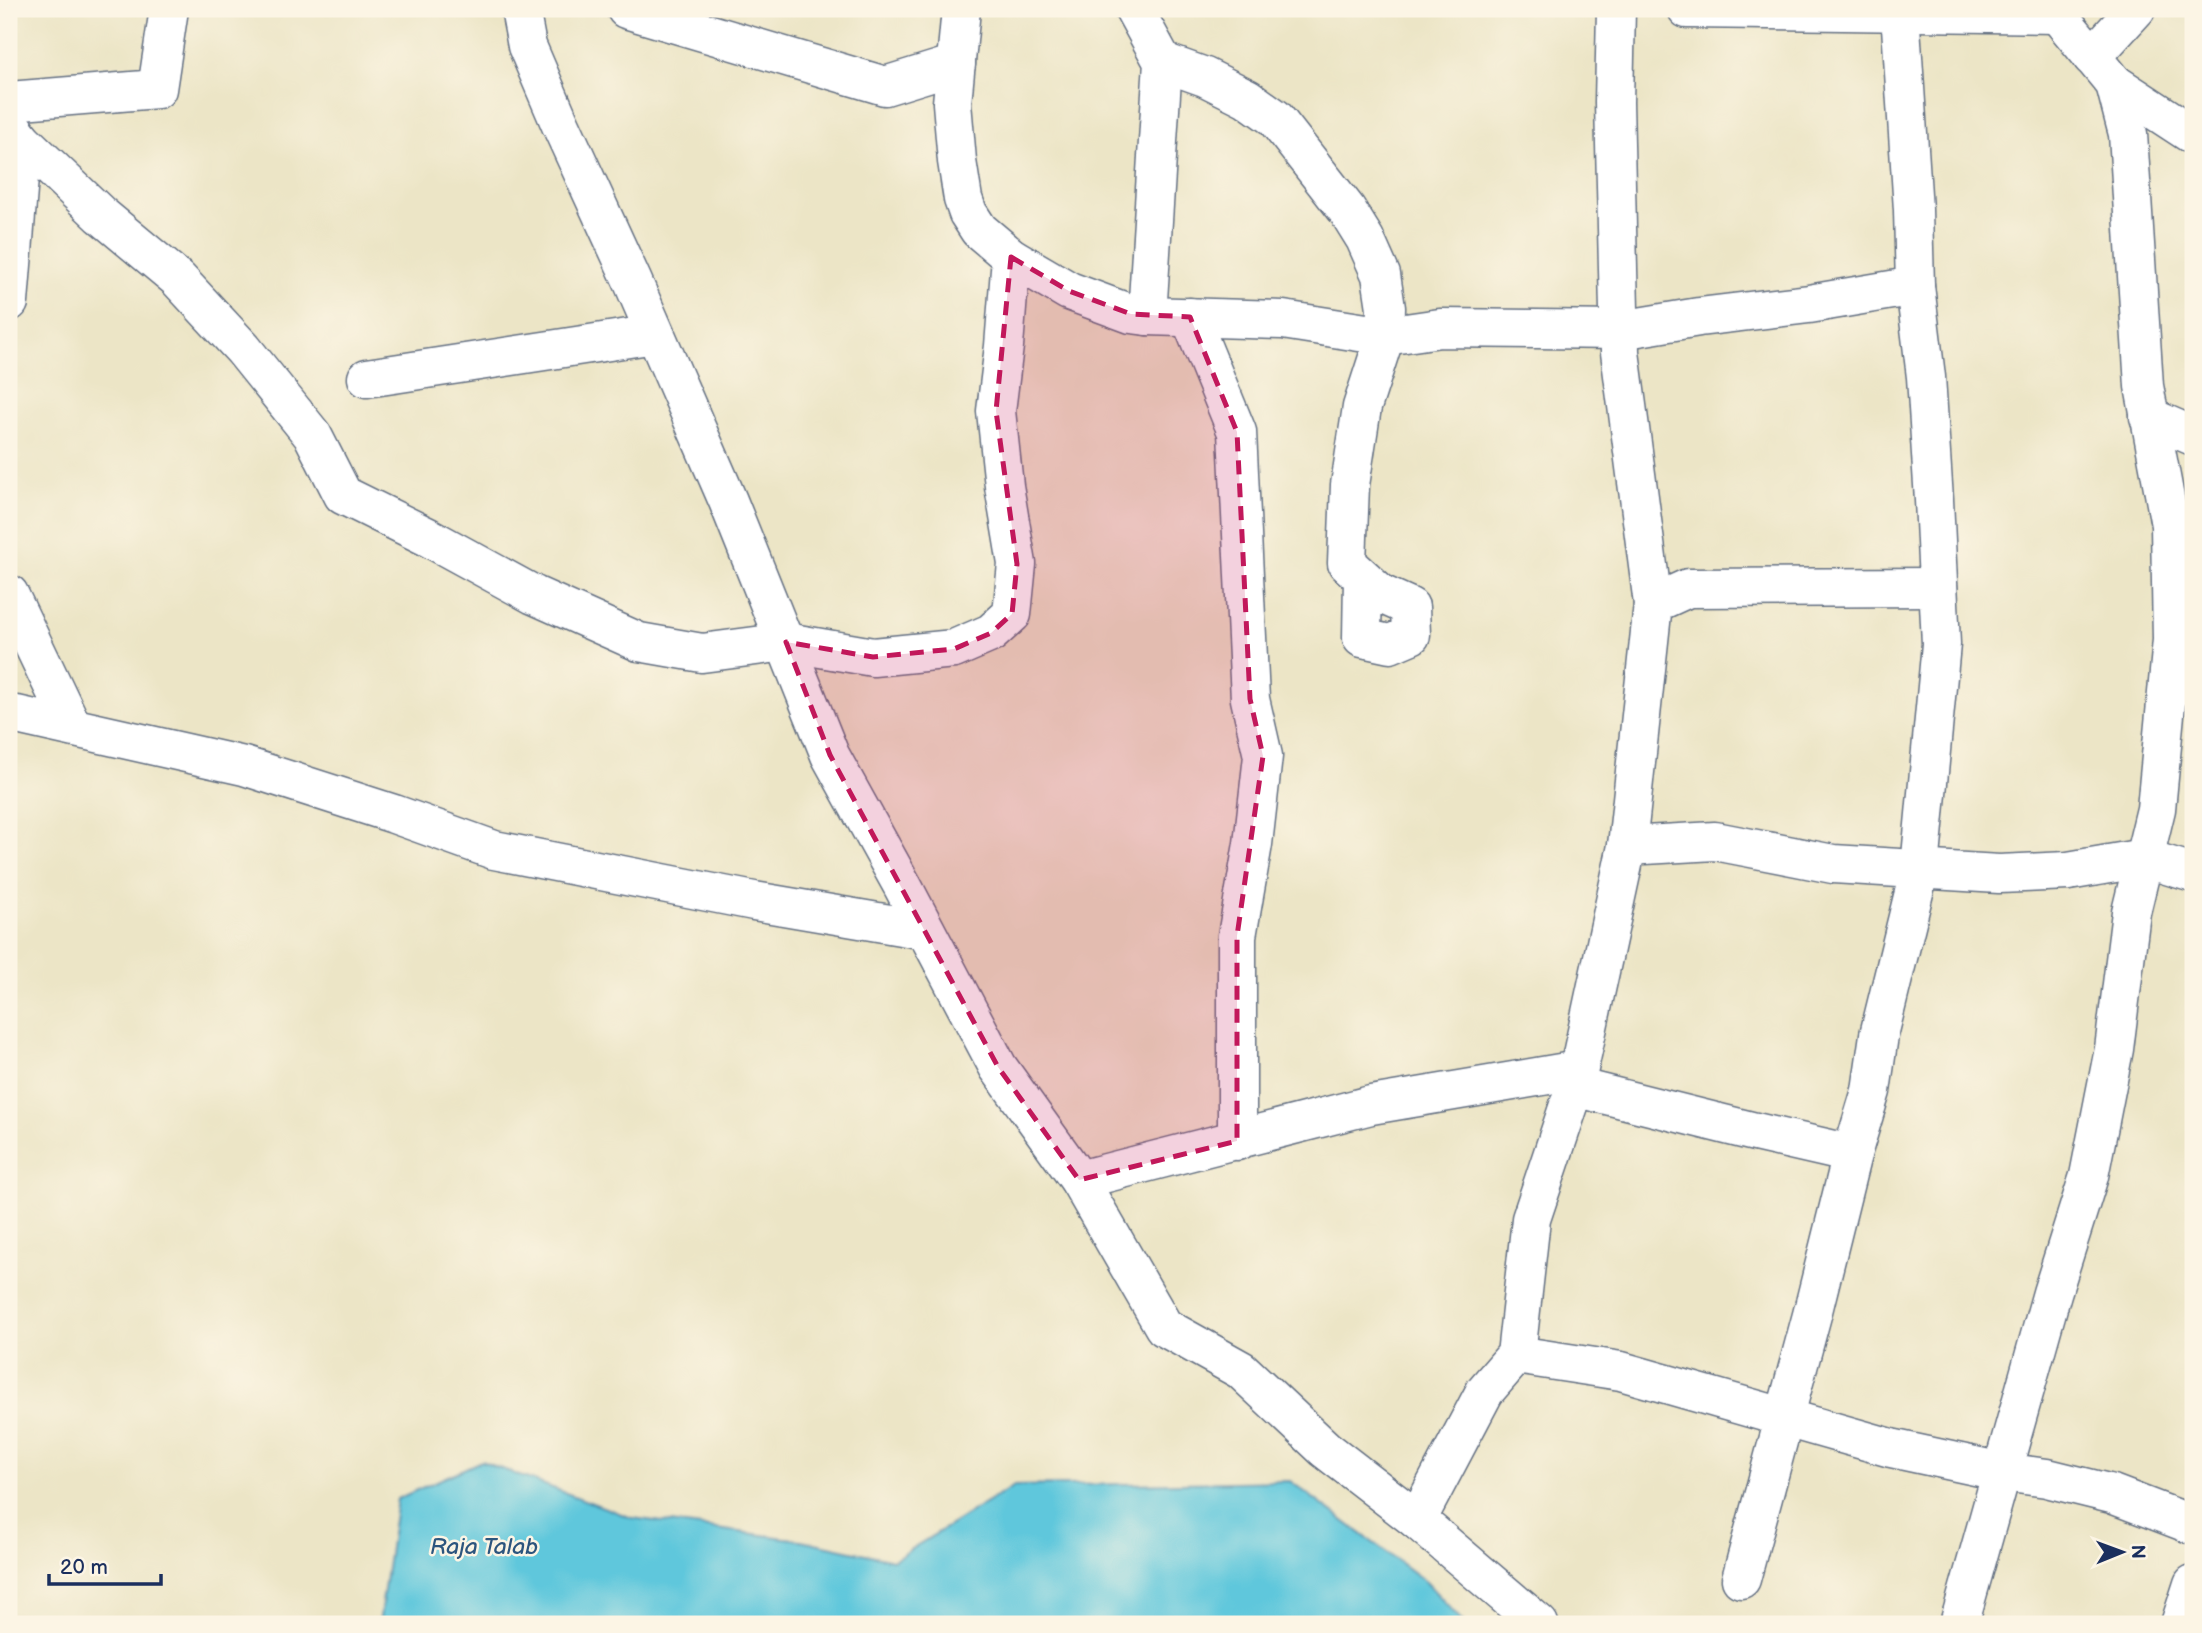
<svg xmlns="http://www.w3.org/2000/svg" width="2202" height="1633" font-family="'Balsamiq Sans',sans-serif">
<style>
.water{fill:#5fc7dc;stroke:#3d7b9d;stroke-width:2}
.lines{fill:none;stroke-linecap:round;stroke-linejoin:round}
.street-casing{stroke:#646f82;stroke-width:41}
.street{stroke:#fff;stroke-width:38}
.marked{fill:#c2185b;fill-opacity:0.2;stroke:#c2185b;stroke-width:5;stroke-dasharray:14 9;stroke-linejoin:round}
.labels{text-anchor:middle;stroke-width:5;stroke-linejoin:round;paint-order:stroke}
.water-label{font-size:23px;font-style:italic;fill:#2c557e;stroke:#fcf5e5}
</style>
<rect width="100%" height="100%" fill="#fcf5e5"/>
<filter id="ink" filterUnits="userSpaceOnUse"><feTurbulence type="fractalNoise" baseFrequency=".0143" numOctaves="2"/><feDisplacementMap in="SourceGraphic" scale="14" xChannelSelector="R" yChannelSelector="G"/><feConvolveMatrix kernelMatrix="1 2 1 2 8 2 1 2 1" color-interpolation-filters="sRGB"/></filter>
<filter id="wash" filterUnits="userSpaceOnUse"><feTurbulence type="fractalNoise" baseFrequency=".00686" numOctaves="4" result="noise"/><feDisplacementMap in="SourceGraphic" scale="28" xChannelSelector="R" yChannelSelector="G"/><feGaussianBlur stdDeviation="1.57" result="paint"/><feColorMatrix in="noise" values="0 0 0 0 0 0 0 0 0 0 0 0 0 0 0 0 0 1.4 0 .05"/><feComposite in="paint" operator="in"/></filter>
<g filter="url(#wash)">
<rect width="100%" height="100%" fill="#ece5c6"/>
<polygon class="water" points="481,1461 632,1518 801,1540 893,1560 1014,1486 1290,1481 1426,1582 1465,1624 379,1624 397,1499"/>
</g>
<g filter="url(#ink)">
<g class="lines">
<g class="street-casing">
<g id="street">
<polyline points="520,9 527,46 560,123 632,280 728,501 830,755 902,885 998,1067 1079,1180 1164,1327 1241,1370 1325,1449 1417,1520 1539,1624"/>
<polyline points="626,9 885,86 956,64"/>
<polyline points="961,9 952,103 957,161 963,199 968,213 979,230 1011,257 1069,291 1131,314 1147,316 1283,320 1385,336 1440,328 1620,330 1699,317 1809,304 1915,286"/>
<polyline points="1134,9 1163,62 1147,316"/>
<polyline points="1687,9 2057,14"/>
<polyline points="2092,57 2136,9"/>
<polyline points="1163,62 1205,77 1247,98 1275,118 1347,210 1365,239 1381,275 1386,308 1385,336 1362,407 1350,485 1347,563 1381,594 1410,607 1411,635 1390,644 1362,638 1363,578"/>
<polyline points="2115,84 2193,135"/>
<polyline points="9,101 157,89 169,9"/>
<polyline points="9,123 22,140 101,215 178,279 243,349 313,436 343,495 428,537 534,595 639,642 702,653 786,642 873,657 954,649 991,633 1012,614 1017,564 1004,486 996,411 1004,346 1011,257"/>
<polyline points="9,302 22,140"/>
<polyline points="1190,317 1237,432 1250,699 1263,756 1253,844 1237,936 1237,1141"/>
<polyline points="367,378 655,334"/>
<polyline points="2149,417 2193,436"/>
<polyline points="9,594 72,726"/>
<polyline points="1653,604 1688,588 1938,587"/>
<polyline points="9,717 17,715 244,766 394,814 494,850 754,901 925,930"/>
<polyline points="1627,846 1715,841 1833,864 1999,874 2068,871 2144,858 2193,873"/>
<polyline points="1575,1087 1751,1131 1852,1154"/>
<polyline points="1079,1180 1371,1105 1578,1070"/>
<polyline points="1516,1355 1621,1371 1891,1448 2003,1472 2047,1478 2112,1494 2193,1525"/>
<polyline points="1417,1520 1485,1391 1516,1355 1531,1219 1575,1087 1627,846 1653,604 1620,352 1614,102 1616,9"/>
<polyline points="1741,1579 1812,1315 1852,1154 1871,1091 1879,1035 1920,868 1941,644 1934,500 1926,377 1915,286 1913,210 1900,11"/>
<polyline points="1959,1624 2052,1293 2089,1176 2114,1049 2131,912 2156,809 2172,640 2170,525 2144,386 2128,134 2115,84 2053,9"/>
<polyline points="2180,1624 2193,1584"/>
</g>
</g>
<use href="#street" class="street"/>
</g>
</g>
<path class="marked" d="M1011,257L1069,291L1131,314L1190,317L1237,432L1250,699L1263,756L1237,936V1141L1079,1180L998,1067L830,755L786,642L873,657L954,649L991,633L1012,614L1017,564L996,411Z"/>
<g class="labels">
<g class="water-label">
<text x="484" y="1554">Raja Talab</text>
</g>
</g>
<rect width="2202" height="1633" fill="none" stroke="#fcf5e5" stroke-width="35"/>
<g transform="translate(2122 1552) rotate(89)" stroke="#fcf5e5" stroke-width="5" paint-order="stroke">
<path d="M0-5L12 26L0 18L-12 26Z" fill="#1b2f5e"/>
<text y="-10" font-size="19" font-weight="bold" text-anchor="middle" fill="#1b2f5e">N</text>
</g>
<path d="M49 1574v10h112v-10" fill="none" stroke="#1b2f5e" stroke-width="3.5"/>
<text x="60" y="1574" font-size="21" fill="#1b2f5e" stroke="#fcf5e5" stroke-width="5" paint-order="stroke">20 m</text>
</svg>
